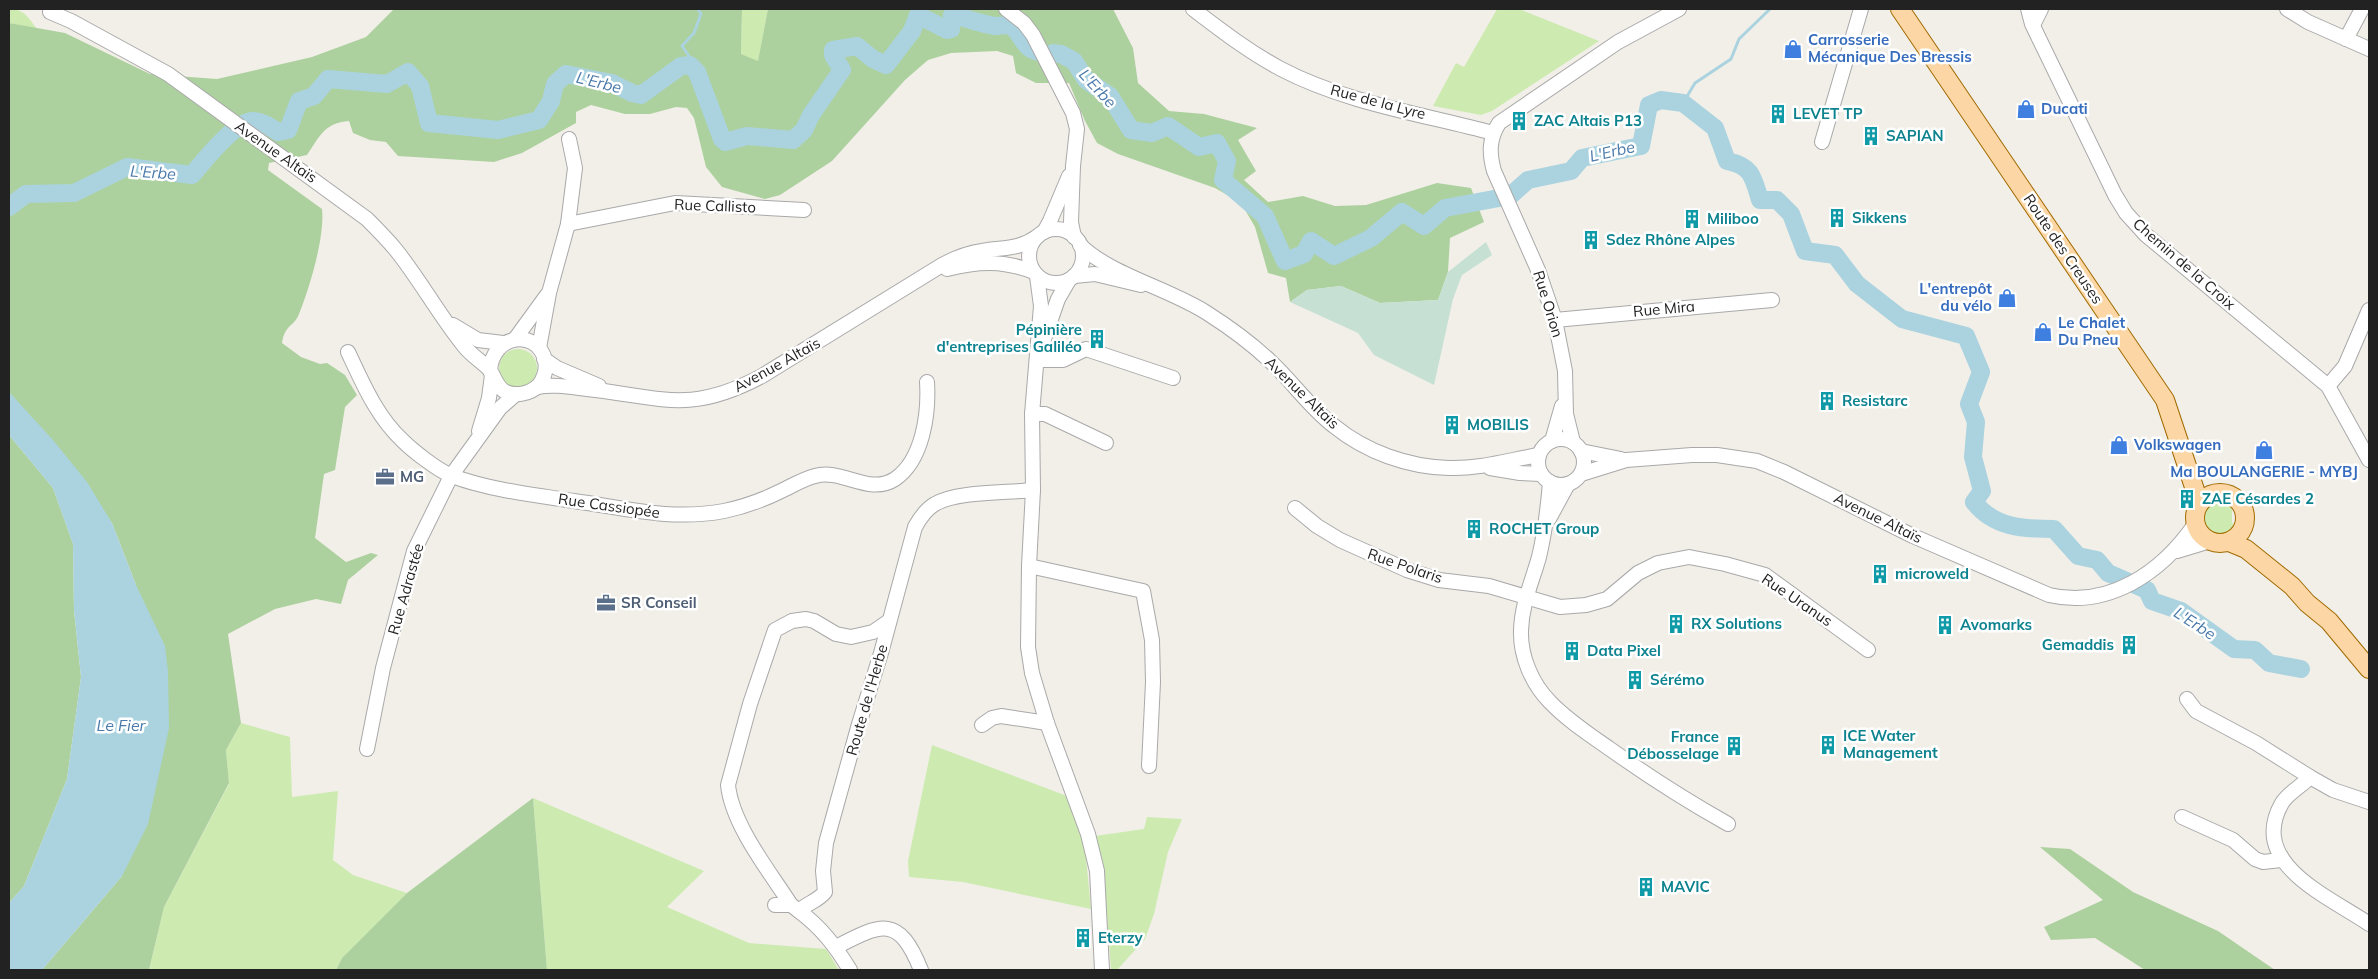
<svg xmlns="http://www.w3.org/2000/svg" width="2378" height="979" font-family="Mulish,sans-serif">
<style>
.grass{fill:#cdebb0}
.forest{fill:#add19e}
.wetland{fill:#c6e0d4}
.water{fill:#aad3df}
.lines{fill:none;stroke-linecap:round;stroke-linejoin:round}
.stream{stroke:#aad3df;stroke-width:3}
.river{stroke:#aad3df;stroke-width:18}
.minor-casing{stroke:#a9a9a9;stroke-width:16}
.major-casing{stroke:#a06b00;stroke-width:20}
.minor{stroke:#fff;stroke-width:14}
.major{stroke:#fcd6a4;stroke-width:18}
.labels{text-anchor:middle;stroke-width:5;stroke-linejoin:round;paint-order:stroke}
.shop-label{font-size:15px;font-weight:bold;fill:#366cbe;stroke:#fff;text-anchor:start}
.street-label{font-size:15px;fill:#222;stroke:#fff}
.culture-label{font-size:15px;font-weight:bold;fill:#0d838f;stroke:#fff;text-anchor:start}
.service-label{font-size:15px;font-weight:bold;fill:#4e5e75;stroke:#fff;text-anchor:start}
.water-label{font-size:16px;font-style:italic;fill:#4a7aab;stroke:#fff}
</style>
<rect width="100%" height="100%" fill="#f2efe9"/>
<g class="grass">
<path d="M9,9C24,9 28,17 37,29L9,23Z"/>
<polygon points="742,9 768,9 758,62 741,54"/>
<polygon points="1497,9 1519,9 1599,41 1492,111 1481,115 1433,106 1456,63 1464,67"/>
<circle cx="518" cy="368" r="19"/>
<path d="M2217,501L2228,503L2232,506V523L2235,525C2220,553 2182,513 2217,501Z"/>
<polygon points="241,723 290,737 292,797 338,791 333,860 353,875 407,893 342,958 336,970 149,970 164,907 229,784 226,750"/>
<polygon points="932,745 1067,796 1085,848 1091,909 963,882 909,877 908,861"/>
<polygon points="533,798 704,871 667,907 749,943 826,949 839,970 547,970"/>
<polygon points="1147,817 1182,819 1168,852 1154,914 1145,939 1117,970 1111,970 1103,862 1095,836 1144,829"/>
</g>
<g class="forest">
<path d="M394,9H742L741,54L758,61L768,9H1113L1133,48L1138,83L1169,111L1204,114L1257,128L1238,140L1256,171L1244,180L1268,202L1303,196L1335,206L1366,205L1437,183L1471,188L1484,222L1450,238L1448,272L1438,300L1380,303L1341,286L1307,290L1290,302L1286,278L1268,273L1255,227L1241,203L1215,188L1118,154L1097,143L1085,121L1069,83H1036L1016,73L1013,56L997,51L951,53L928,60L905,80L832,161L780,195L765,199L722,187L706,167L694,118L687,108L676,107L650,114H625L591,105L576,112V123L522,153L494,162L398,156L386,142L370,140L353,133L349,121C324,123 320,136 307,155L269,163L268,170L322,209C325,236 310,287 299,314C294,327 285,324 282,343L301,357L320,364L327,363L345,375L357,395L345,407L335,470L324,474L315,538L346,562L371,553L378,555L348,580L341,604L316,599L275,609L228,634L241,723L226,750L229,783L164,907L149,970H42L122,876L136,585L112,523L9,392V23L65,33L150,74L217,79L312,57L366,37Z"/>
<polygon points="9,435 53,488 73,544 74,610 81,677 67,779 24,886 9,903"/>
<polygon points="533,798 547,970 336,970 342,958 407,893"/>
<polygon points="2040,847 2070,849 2133,892 2218,931 2275,970 2145,970 2095,938 2051,940 2044,927 2103,900"/>
</g>
<polygon class="wetland" points="1486,242 1492,255 1462,275 1453,299 1434,385 1374,355 1358,333 1290,302 1307,290 1341,286 1380,303 1438,300 1448,272"/>
<polygon class="water" points="9,392 53,440 87,482 112,523 136,585 165,646 168,672 169,728 148,824 122,876 42,970 9,970 9,903 24,886 67,779 81,677 74,610 73,544 53,488 9,435"/>
<g class="lines">
<g class="stream">
<polyline points="690,65 691,59 682,46 694,33 701,14 698,9"/>
<polyline points="1683,103 1695,83 1731,59 1739,39 1770,9"/>
</g>
<g class="river">
<path d="M1053,53L1061,54L1074,61L1086,80L1110,96L1131,130L1152,133L1168,126L1199,147L1217,143L1227,161L1223,180L1265,216L1285,261L1304,254L1311,241L1334,256L1371,238L1402,212L1424,226L1445,208L1510,196L1528,180L1571,171L1582,158L1641,146L1649,105L1661,100L1683,103L1715,128L1727,161C1752,166 1753,177 1760,200H1777L1791,214L1805,251L1835,255L1857,284L1902,319L1966,336L1981,372L1969,404L1976,422L1973,457L1982,491L1974,502C1994,528 2024,529 2054,529L2078,556L2097,560L2108,573L2147,590L2152,601L2181,611L2234,649L2255,650L2269,663L2301,669"/>
<path d="M9,207L26,194L74,193L127,167L192,175C204,161 235,121 253,121C263,121 270,127 278,132L288,130L299,101L314,96L328,79L387,84L408,72L420,86L429,123L498,130L539,120L551,101L555,84L566,74L612,83L632,93L641,95L681,66L690,65L697,72L722,139L725,142L747,136L793,140L804,130L811,115L842,70L833,55V50L857,46L873,59L886,65L912,31L918,15L947,30L951,29L952,15C966,18 981,24 995,26C1000,26 1006,24 1011,26C1022,32 1022,50 1040,52"/>
</g>
<g class="minor-casing">
<g id="minor">
<polyline points="1006,9 1024,23 1033,35 1073,113 1077,129 1073,166 1071,222 1074,237"/>
<path d="M1193,9C1222,31 1249,52 1281,69C1346,103 1422,114 1493,133"/>
<polyline points="2028,9 2032,24 2115,195 2126,213 2146,235 2328,386 2369,460"/>
<polyline points="2287,9 2308,22 2369,49"/>
<path d="M50,12L71,21L168,74L367,219C377,229 387,239 396,250C420,280 439,315 464,346C471,355 481,361 489,369C495,376 495,385 504,391C515,397 530,394 539,385C544,378 547,369 545,360C537,328 492,334 490,371"/>
<polyline points="2033,25 2041,9"/>
<polyline points="2346,39 2362,9"/>
<polyline points="1822,142 1861,9"/>
<polyline points="568,224 675,203 804,210"/>
<circle cx="1056" cy="256" r="27"/>
<polyline points="1044,232 1050,221 1069,176"/>
<path d="M1080,245C1109,274 1170,289 1207,313C1229,327 1251,343 1270,361C1292,381 1310,408 1334,426C1366,452 1408,467 1449,468C1480,469 1509,460 1539,455"/>
<path d="M947,269C979,261 1003,260 1034,272"/>
<polyline points="1037,276 1041,306 1032,414 1033,490 1029,566 1028,647 1032,673 1047,723 1088,834 1097,871 1102,970"/>
<polyline points="1074,276 1095,274 1141,285"/>
<polyline points="1555,320 1772,300"/>
<polyline points="453,325 478,340 503,343"/>
<polyline points="515,339 547,295"/>
<polyline points="1044,339 1058,299 1069,280"/>
<polyline points="539,348 549,293 568,224 575,168 569,139"/>
<path d="M348,352C363,384 377,417 403,441C413,451 439,471 452,476C490,490 534,495 574,501C625,508 671,521 724,511C743,507 763,500 781,491C792,486 803,479 815,476C842,468 869,496 895,479C923,460 929,413 927,382"/>
<polyline points="544,359 557,368 599,386"/>
<polyline points="1037,360 1063,360 1086,349 1173,378"/>
<polyline points="2328,386 2345,366 2369,310"/>
<path d="M537,387C554,384 570,387 587,389C662,397 689,415 762,376L942,265C955,258 968,253 982,251C1005,247 1018,250 1038,236"/>
<polyline points="1032,414 1045,414 1106,443"/>
<polyline points="479,431 489,398 492,375"/>
<circle cx="1561" cy="462" r="23"/>
<polyline points="1552,441 1562,406"/>
<path d="M1573,442L1566,414L1565,371L1555,320L1538,270L1494,171C1489,153 1489,139 1499,123L1618,42L1679,9"/>
<polyline points="1581,451 1621,459"/>
<polyline points="1490,468 1520,473 1541,474"/>
<path d="M1581,474L1626,460L1692,455H1717L1757,461L1784,472L1913,536L2049,595C2109,609 2162,572 2195,524"/>
<path d="M1550,482C1548,507 1545,532 1539,557C1532,582 1522,603 1521,630C1520,656 1532,684 1550,702C1567,720 1590,735 1610,749C1648,776 1687,801 1728,824"/>
<polyline points="1295,508 1317,526 1340,540 1407,570 1439,580 1489,586 1560,607 1586,605 1607,599 1638,573 1658,563 1689,557 1725,564 1765,575 1868,650"/>
<polyline points="1549,519 1568,484"/>
<polyline points="2177,551 2210,541"/>
<polyline points="1029,566 1143,591 1152,640 1153,682 1149,766"/>
<polyline points="2187,699 2196,711 2256,743 2310,777 2333,790 2369,802"/>
<polyline points="982,725 992,718 1001,716 1047,723"/>
<polyline points="367,749 383,668 414,551 451,476 500,408 516,394"/>
<path d="M2310,777C2302,786 2289,792 2282,803C2247,864 2330,897 2369,924"/>
<polyline points="2182,817 2233,840 2255,859 2263,862 2281,860"/>
<polyline points="775,905 791,905"/>
<path d="M799,911L791,905C770,872 732,825 728,785L750,704L775,630L792,621L806,619L814,621L836,634L851,637L873,632L889,621"/>
<path d="M836,947C882,923 899,915 921,970"/>
<path d="M850,970C836,947 822,928 799,911C807,903 818,901 825,892L823,871L826,843L859,724L881,653L915,527C920,518 926,509 935,504C956,491 1007,493 1033,490"/>
</g>
</g>
<g class="major-casing">
<g id="major">
<polyline points="1900,9 2165,400 2199,502"/>
<circle cx="2220" cy="518" r="25"/>
<polyline points="2229,542 2246,549 2292,586 2307,603 2329,621 2369,669"/>
</g>
</g>
<use href="#minor" class="minor"/>
<use href="#major" class="major"/>
</g>
<defs>
<g id="shop-bare" transform="scale(1.5)"><path d="M-5-2.5h2.3a2.7 3.5 0 0 1 5.4 0H5L5.5 6h-11ZM-1.5-2.5h3a1.5 2.3 0 0 0-3 0Z" fill="#3f7fe0" stroke="#fff" stroke-width="2.5" paint-order="stroke"/></g>
<g id="building-bare" transform="scale(1.5)"><path d="M-4-6H4V6H1V3H-1V6H-4ZM-2.5-4.3h1.7v1.8h-1.7ZM.8-4.3h1.7v1.8H.8ZM-2.5-1h1.7V.8h-1.7ZM.8-1h1.7V.8H.8Z" fill="#0f9aa8" stroke="#fff" stroke-width="2.5" paint-order="stroke"/></g>
<g id="office-bare" transform="scale(1.5)"><path d="M-6-3h4V-5.5h4V-3h4V5H-6ZM-1-4.5V-3h2v-1.5ZM-6 0V1H6V0Z" fill="#5c6f8a" stroke="#fff" stroke-width="2.5" paint-order="stroke"/></g>
</defs>
<g fill-rule="evenodd">
<use href="#shop-bare" x="1793" y="49"/>
<use href="#shop-bare" x="2026" y="109"/>
<use href="#building-bare" x="1778" y="114"/>
<use href="#building-bare" x="1519" y="121"/>
<use href="#building-bare" x="1871" y="136"/>
<use href="#building-bare" x="1837" y="218"/>
<use href="#building-bare" x="1692" y="219"/>
<use href="#building-bare" x="1591" y="240"/>
<use href="#shop-bare" x="2007" y="298"/>
<use href="#shop-bare" x="2043" y="332"/>
<use href="#building-bare" x="1097" y="339"/>
<use href="#building-bare" x="1827" y="401"/>
<use href="#building-bare" x="1452" y="425"/>
<use href="#shop-bare" x="2119" y="445"/>
<use href="#shop-bare" x="2264" y="450"/>
<use href="#office-bare" x="385" y="477"/>
<use href="#building-bare" x="2187" y="499"/>
<use href="#building-bare" x="1474" y="529"/>
<use href="#building-bare" x="1880" y="574"/>
<use href="#office-bare" x="606" y="603"/>
<use href="#building-bare" x="1676" y="624"/>
<use href="#building-bare" x="1945" y="625"/>
<use href="#building-bare" x="2129" y="645"/>
<use href="#building-bare" x="1572" y="651"/>
<use href="#building-bare" x="1635" y="680"/>
<use href="#building-bare" x="1828" y="745"/>
<use href="#building-bare" x="1734" y="746"/>
<use href="#building-bare" x="1646" y="887"/>
<use href="#building-bare" x="1083" y="938"/>
</g>
<g class="labels">
<g class="shop-label">
<text x="1808" y="45">Carrosserie<tspan x="1808" dy="17">Mécanique Des Bressis</tspan></text>
<text x="2041" y="114">Ducati</text>
<text x="1992" y="294" text-anchor="end">L'entrepôt<tspan x="1992" dy="17">du vélo</tspan></text>
<text x="2058" y="328">Le Chalet<tspan x="2058" dy="17">Du Pneu</tspan></text>
<text x="2134" y="450">Volkswagen</text>
<text x="2264" y="477" text-anchor="middle">Ma BOULANGERIE - MYBJ</text>
</g>
<g class="street-label">
<text transform="translate(1378 102) rotate(15)" y="5">Rue de la Lyre</text>
<text transform="translate(276 152) rotate(35)" y="5">Avenue Altaïs</text>
<text transform="translate(715 206) rotate(2)" y="5">Rue Callisto</text>
<text transform="translate(2063 249) rotate(56)" y="5">Route des Creuses</text>
<text transform="translate(2184 264) rotate(41)" y="5">Chemin de la Croix</text>
<text transform="translate(1548 304) rotate(73)" y="5">Rue Orion</text>
<text transform="translate(1664 309) rotate(-5)" y="5">Rue Mira</text>
<text transform="translate(777 365) rotate(-29)" y="5">Avenue Altaïs</text>
<text transform="translate(1302 393) rotate(44)" y="5">Avenue Altaïs</text>
<text transform="translate(609 506) rotate(8)" y="5">Rue Cassiopée</text>
<text transform="translate(1878 518) rotate(26)" y="5">Avenue Altaïs</text>
<text transform="translate(1405 566) rotate(19)" y="5">Rue Polaris</text>
<text transform="translate(406 589) rotate(-74)" y="5">Rue Adrastée</text>
<text transform="translate(1797 600) rotate(34)" y="5">Rue Uranus</text>
<text transform="translate(867 700) rotate(-74)" y="5">Route de l'Herbe</text>
</g>
<g class="culture-label">
<text x="1793" y="119">LEVET TP</text>
<text x="1534" y="126">ZAC Altais P13</text>
<text x="1886" y="141">SAPIAN</text>
<text x="1852" y="223">Sikkens</text>
<text x="1707" y="224">Miliboo</text>
<text x="1606" y="245">Sdez Rhône Alpes</text>
<text x="1082" y="335" text-anchor="end">Pépinière<tspan x="1082" dy="17">d'entreprises Galiléo</tspan></text>
<text x="1842" y="406">Resistarc</text>
<text x="1467" y="430">MOBILIS</text>
<text x="2202" y="504">ZAE Césardes 2</text>
<text x="1489" y="534">ROCHET Group</text>
<text x="1895" y="579">microweld</text>
<text x="1691" y="629">RX Solutions</text>
<text x="1960" y="630">Avomarks</text>
<text x="2114" y="650" text-anchor="end">Gemaddis</text>
<text x="1587" y="656">Data Pixel</text>
<text x="1650" y="685">Sérémo</text>
<text x="1843" y="741">ICE Water<tspan x="1843" dy="17">Management</tspan></text>
<text x="1719" y="742" text-anchor="end">France<tspan x="1719" dy="17">Débosselage</tspan></text>
<text x="1661" y="892">MAVIC</text>
<text x="1098" y="943">Eterzy</text>
</g>
<g class="service-label">
<text x="400" y="482">MG</text>
<text x="621" y="608">SR Conseil</text>
</g>
<g class="water-label">
<text transform="translate(599 82) rotate(14)" y="6">L'Erbe</text>
<text transform="translate(1098 88) rotate(47)" y="6">L'Erbe</text>
<text transform="translate(1612 151) rotate(-13)" y="6">L'Erbe</text>
<text transform="translate(153 172) rotate(4)" y="6">L'Erbe</text>
<text transform="translate(2195 623) rotate(33)" y="6">L'Erbe</text>
<text x="121" y="731">Le Fier</text>
</g>
</g>
<rect width="2378" height="979" fill="none" stroke="#222222" stroke-width="20"/>
</svg>
